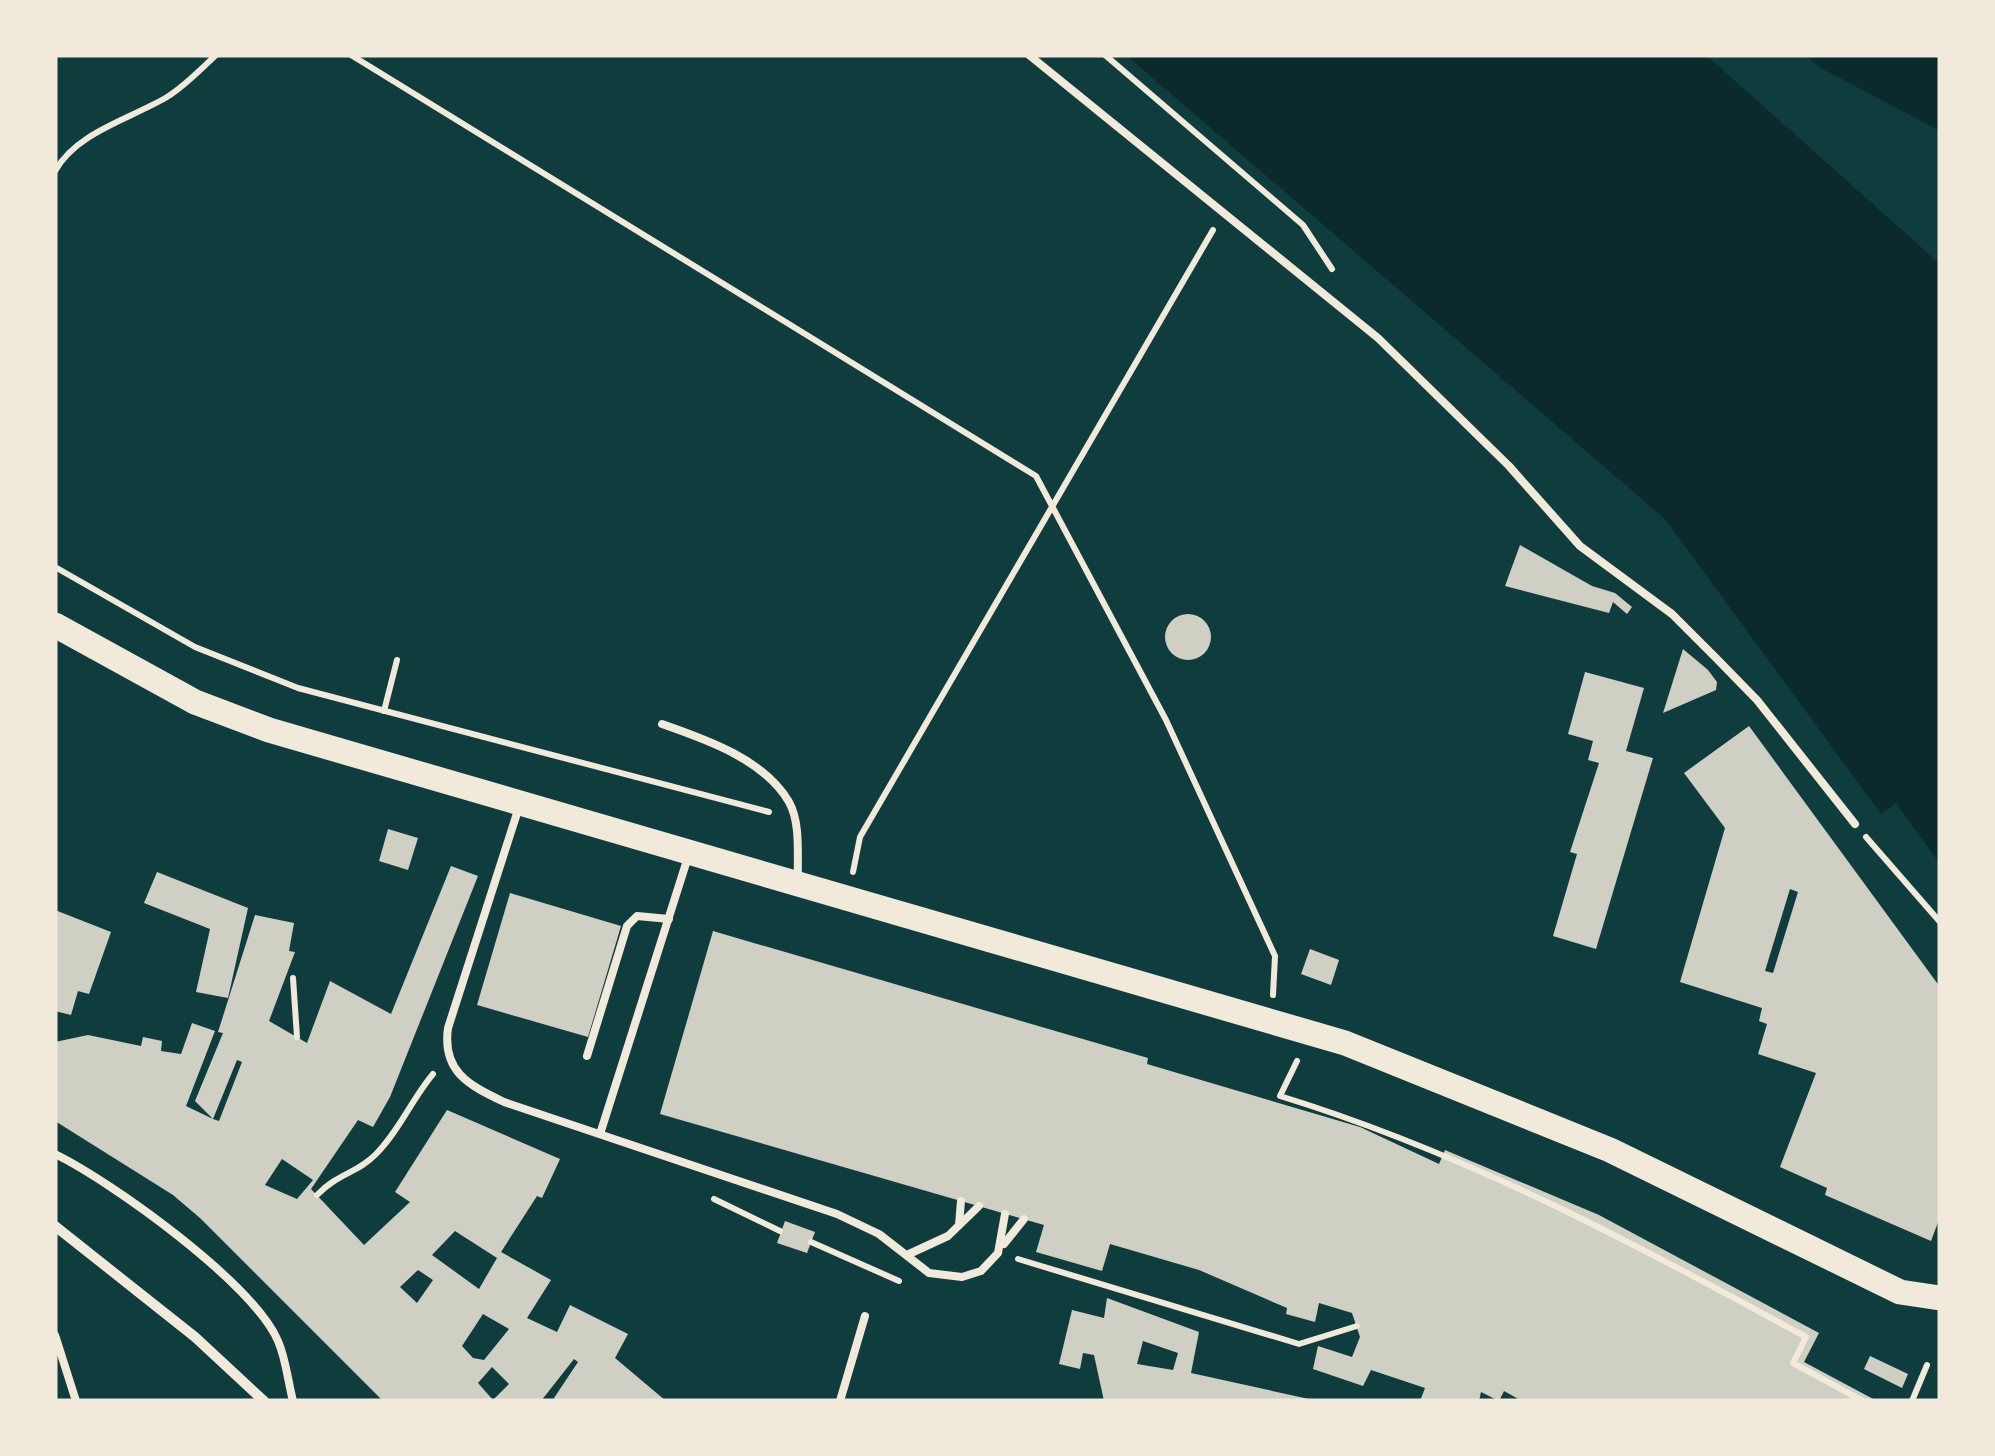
<svg xmlns="http://www.w3.org/2000/svg" width="1995" height="1456" font-family="'Public Sans',sans-serif">
<style>
.water{fill:#0a2a2b}
.building{fill:#cfcfc3;fill-rule:evenodd}
.lines{fill:none;stroke-linecap:round;stroke-linejoin:round}
.path{stroke:#f1e9da;stroke-width:6}
.service{stroke:#f1e9da;stroke-width:8}
.minor{stroke:#f1e9da;stroke-width:10}
.primary{stroke:#f1e9da;stroke-width:25}
</style>
<rect width="100%" height="100%" fill="#0f3d3e"/>
<g class="water">
<polygon points="1126,55 1706,55 1940,264 1940,864 1896,803 1881,814 1665,519"/>
<polygon points="1805,55 1940,55 1940,131 1819,67"/>
</g>
<g class="building">
<polygon points="1520,545 1592,586 1615,593 1632,607 1627,614 1613,602 1609,613 1505,586"/>
<circle cx="1188" cy="637" r="23"/>
<polygon points="1683,649 1708,670 1717,682 1716,690 1663,713"/>
<polygon points="1585,672 1644,688 1626,751 1653,758 1596,949 1553,936 1577,854 1570,852 1599,763 1588,760 1593,741 1568,734"/>
<path d="M1749,726L1940,987V1217L1931,1241L1825,1195L1827,1188L1780,1167L1816,1073L1758,1054L1767,1024L1759,1021L1762,1008L1680,982L1725,828L1684,773ZM1790,889L1798,892L1773,973L1765,971Z"/>
<polygon points="388,829 418,838 408,870 379,861"/>
<path d="M451,866L478,876L390,1097L373,1127L358,1120L311,1189L364,1245L410,1202L395,1192L447,1110L560,1159L542,1198L537,1196L501,1252L551,1280L527,1318L557,1332L570,1305L628,1334L615,1358L666,1401H557L554,1398L578,1362L574,1359L541,1401H383L200,1218L173,1195L55,1121V1042L88,1035L141,1046L143,1037L162,1041L161,1051L181,1054L192,1023L215,1031L186,1106L213,1119L195,1101L223,1033L218,1032L255,915L294,923L289,951L295,952L269,1021L307,1043L330,981L391,1014ZM237,1060L242,1062L219,1121L213,1119ZM282,1159L313,1180L297,1199L265,1185ZM455,1231L497,1258L479,1289L432,1255ZM418,1270L433,1280L417,1303L400,1287ZM483,1314L509,1329L484,1360L473,1358L462,1346ZM492,1367L509,1384L493,1400L478,1383Z"/>
<polygon points="157,872 248,908 228,998 196,992 210,929 144,903"/>
<polygon points="510,893 621,926 588,1037 477,1005"/>
<polygon points="55,910 111,932 89,994 78,991 71,1015 55,1011"/>
<polygon points="713,931 1148,1058 1147,1064 1360,1127 1439,1164 1445,1150 1599,1215 1819,1333 1804,1362 1877,1401 1522,1401 1504,1391 1499,1401 1481,1392 1479,1401 1420,1401 1425,1388 1371,1370 1363,1386 1313,1369 1318,1346 1352,1357 1360,1337 1352,1313 1319,1303 1315,1322 1286,1314 1287,1308 1199,1270 1110,1244 1102,1271 1036,1252 1044,1225 660,1114"/>
<polygon points="1310,949 1339,960 1331,985 1301,974"/>
<polygon points="785,1221 815,1232 807,1253 777,1243"/>
<path d="M1107,1298L1199,1332L1191,1373L1318,1401H1104L1094,1355L1083,1353L1080,1369L1059,1364L1072,1310L1104,1318ZM1143,1341L1178,1353L1173,1370L1137,1364Z"/>
<polygon points="1870,1356 1908,1374 1902,1388 1864,1369"/>
</g>
<g class="lines">
<g class="path">
<polyline points="351,55 1036,476 1166,720 1275,956 1273,995"/>
<polyline points="1105,55 1303,225 1332,269"/>
<path d="M55,171C77,132 130,119 167,97C185,86 201,69 216,55"/>
<polyline points="55,567 195,647 298,688 769,812"/>
<polyline points="384,711 397,660"/>
<polyline points="1866,837 1940,922"/>
<polyline points="853,872 860,837 1213,230"/>
<polyline points="293,978 297,1037"/>
<path d="M1297,1061L1280,1096C1466,1153 1636,1244 1806,1337L1793,1363L1863,1401"/>
<path d="M317,1195C338,1173 358,1173 376,1154C399,1131 412,1099 433,1074"/>
<polyline points="714,1199 780,1231"/>
<polyline points="811,1242 899,1281"/>
<polyline points="1018,1259 1299,1344 1357,1326"/>
<polyline points="1912,1401 1927,1365"/>
</g>
<g class="service">
<polyline points="1029,55 1378,338 1509,466 1580,546 1672,614 1716,658 1757,700 1855,824"/>
<path d="M662,724C705,739 764,759 789,802C801,823 797,857 798,880"/>
<path d="M519,807L448,1028C442,1071 468,1085 504,1102L837,1214L879,1234L929,1273L962,1277L981,1271L998,1253L1005,1214"/>
<polyline points="587,1056 627,926 637,916 669,919"/>
<polyline points="600,1134 688,857"/>
<path d="M55,1154C112,1182 253,1283 278,1341C286,1359 288,1382 293,1401"/>
<polyline points="959,1225 961,1201"/>
<polyline points="1004,1244 1024,1219"/>
<polyline points="909,1254 948,1236 979,1206"/>
<polyline points="55,1335 76,1401"/>
<polyline points="840,1401 865,1316"/>
</g>
<polyline class="minor" points="55,1226 195,1337 264,1401"/>
<polyline class="primary" points="55,625 195,702 269,730 1345,1043 1610,1150 1900,1292 1940,1298"/>
</g>
<rect width="1995" height="1456" fill="none" stroke="#f1e9da" stroke-width="115"/>
</svg>
